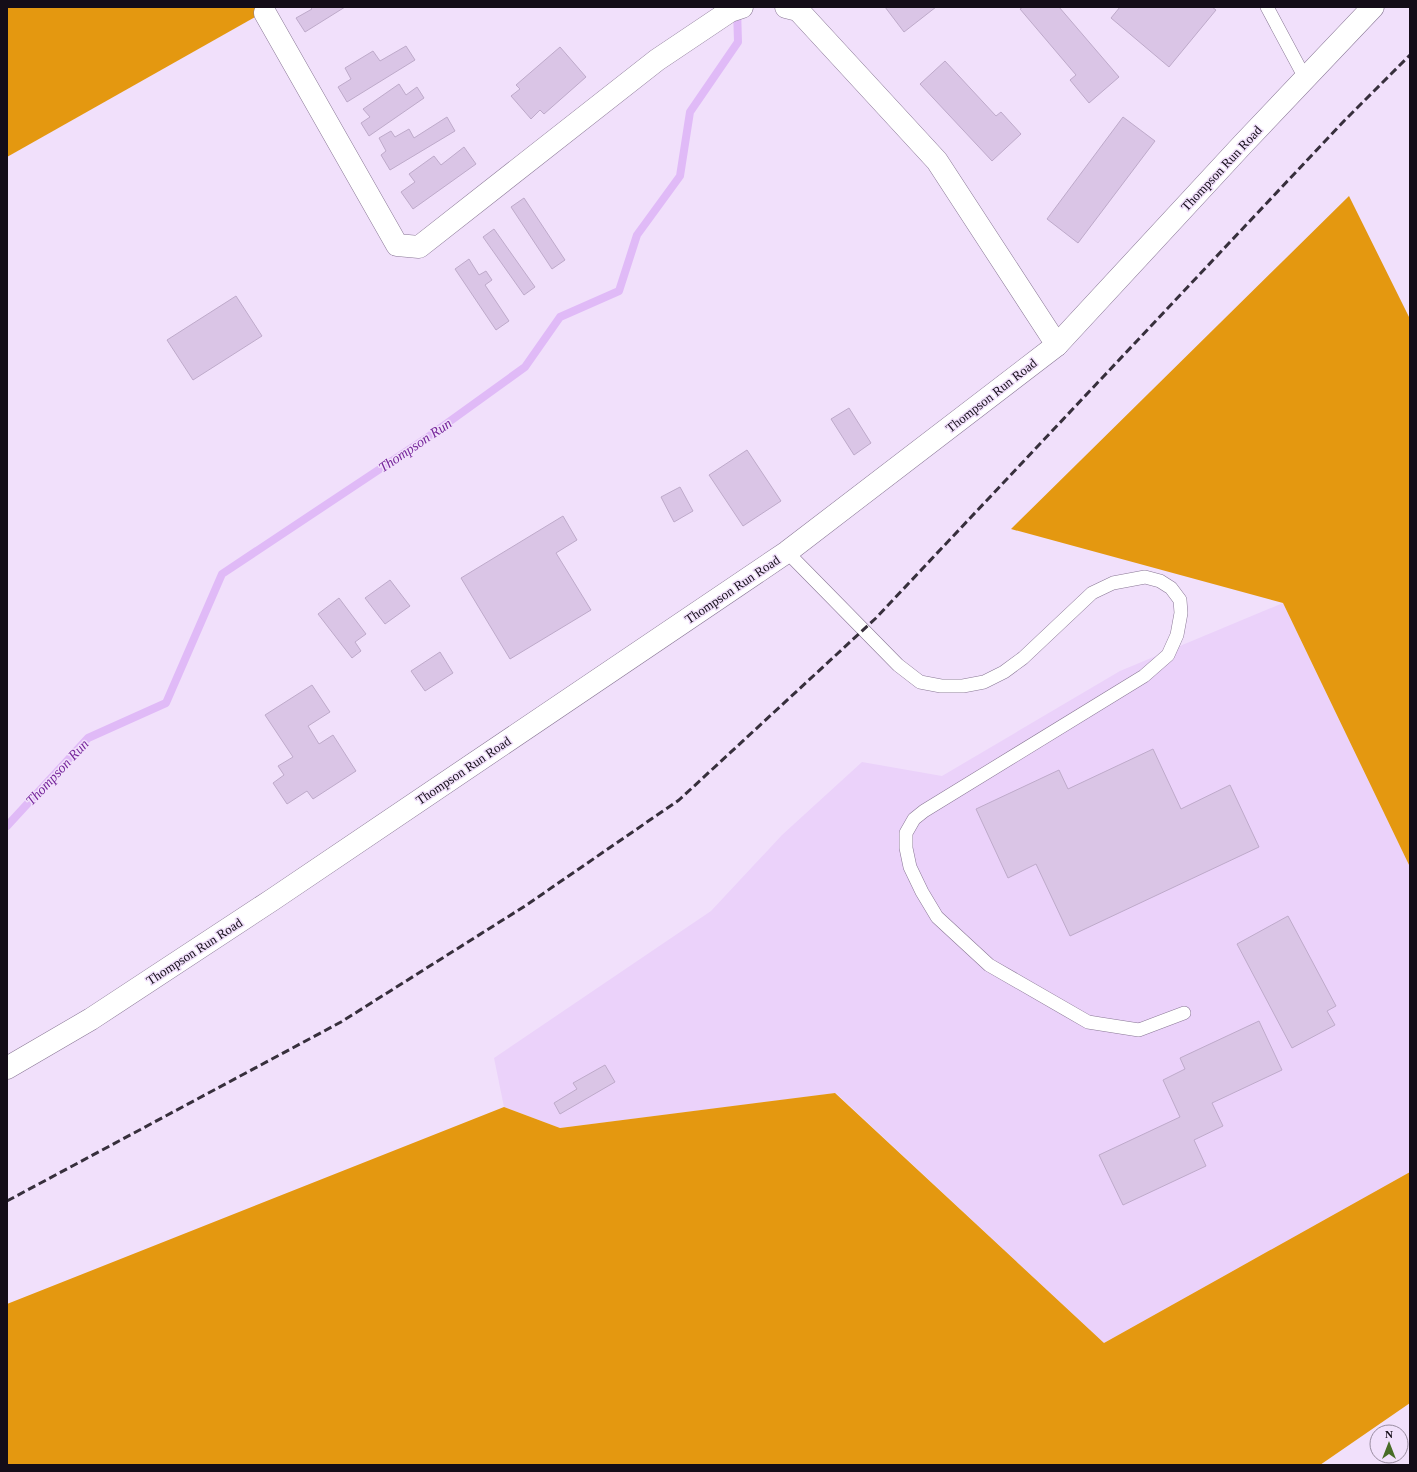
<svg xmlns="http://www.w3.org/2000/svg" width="1417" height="1472" font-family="Georgia,serif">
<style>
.built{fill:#ebd2fa}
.forest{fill:#e49810}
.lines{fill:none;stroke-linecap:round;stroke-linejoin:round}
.stream{stroke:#e0baf7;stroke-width:8}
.building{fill:#dac5e6;stroke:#beaaca}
.service-casing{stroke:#897795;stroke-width:14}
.minor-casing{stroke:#897795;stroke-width:23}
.tertiary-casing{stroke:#897795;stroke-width:23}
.service{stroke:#fff;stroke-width:13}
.minor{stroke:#fff;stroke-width:22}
.tertiary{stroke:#fff;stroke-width:22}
.rail{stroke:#372f3c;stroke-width:3;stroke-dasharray:8 4;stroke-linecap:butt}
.labels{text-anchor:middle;stroke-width:3;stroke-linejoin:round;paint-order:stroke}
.street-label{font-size:13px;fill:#140d18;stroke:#f1e0fb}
.water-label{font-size:14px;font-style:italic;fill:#75249a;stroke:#f1e0fb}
</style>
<rect width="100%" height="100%" fill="#f1e0fb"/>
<polygon class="built" points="1283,603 1410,867 1410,1172 1104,1343 836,1093 560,1128 504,1107 494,1058 711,911 782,835 862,762 942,776 1120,671"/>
<g class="forest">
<polygon points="7,7 273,7 7,157"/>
<polygon points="1349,196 1410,319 1410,867 1283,603 1011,529"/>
<polygon points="835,1093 1104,1343 1410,1172 1410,1403 1320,1465 7,1465 7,1304 504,1107 560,1128"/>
</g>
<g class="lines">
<polyline class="stream" points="7,826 88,738 166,703 222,574 428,437 525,367 560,317 619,291 637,235 680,176 690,112 738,42 737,9"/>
</g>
<g class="building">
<polygon points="310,7 345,7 305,32 296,18 312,9"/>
<polygon points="885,7 936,7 904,32"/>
<polygon points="1023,7 1059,7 1119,77 1089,103 1070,80 1076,75 1020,9"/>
<polygon points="1120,7 1212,7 1216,10 1169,67 1111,18"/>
<polygon points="406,46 415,60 347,102 338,87 351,79 345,68 373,51 380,61"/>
<polygon points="560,47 586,77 544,114 540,110 531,119 511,96 520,89 516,85"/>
<polygon points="945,61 996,116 1001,112 1021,134 992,161 920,84"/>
<polygon points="399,84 406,95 417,87 424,98 369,136 361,123 370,117 363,109"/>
<polygon points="447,117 455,131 390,170 381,155 386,151 379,138 391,131 395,137 409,129 414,138"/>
<polygon points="1123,117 1155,141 1078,243 1047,219"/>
<polygon points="464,147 476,164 413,209 401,192 415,182 409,174 434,156 441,165"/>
<polygon points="524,198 565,260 552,269 511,207"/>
<polygon points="494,229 535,287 524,295 483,237"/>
<polygon points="469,259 479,275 486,271 492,280 485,285 509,321 496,330 455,269"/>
<polygon points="236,296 262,336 193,380 167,340"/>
<polygon points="849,408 871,443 854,455 831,419"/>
<polygon points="747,450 781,501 743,526 709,475"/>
<polygon points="680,487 693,511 674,522 661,497"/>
<polygon points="563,516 577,540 556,553 591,610 510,659 461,578"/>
<polygon points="390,580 410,606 385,624 365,598"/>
<polygon points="339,598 366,634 355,642 361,651 352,658 318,614"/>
<polygon points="440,652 453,673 425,691 411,671"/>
<polygon points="312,685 330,712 308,726 319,744 333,735 356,771 313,799 307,791 287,804 273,783 284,775 278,766 293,757 265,715"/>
<polygon points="1153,749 1181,809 1230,785 1259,847 1070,936 1036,864 1008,878 976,809 1059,770 1068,789"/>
<polygon points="1288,916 1336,1006 1327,1011 1335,1025 1292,1048 1237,944"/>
<polygon points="1259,1021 1282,1070 1212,1103 1223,1126 1194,1140 1206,1166 1123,1205 1099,1155 1180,1117 1163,1080 1185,1069 1180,1058"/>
<polygon points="605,1065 615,1082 560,1114 554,1103 577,1089 573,1083"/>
</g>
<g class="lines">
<g class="service-casing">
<g id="service">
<polyline points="1267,7 1305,78"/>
<polyline points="787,552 898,665 920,682 941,686 963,686 984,682 1004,672 1023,658 1092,593 1113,583 1145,577 1160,581 1171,588 1180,600 1181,613 1177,635 1168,655 1144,676 924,811 914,819 906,833 906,848 910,867 922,892 937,917 989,965 1088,1022 1139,1030 1184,1013"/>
</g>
</g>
<g class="minor-casing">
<g id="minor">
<polyline points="786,7 798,10 937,161 1057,345"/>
<polyline points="265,13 397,245 419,247 657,60 730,11 742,7"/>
</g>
</g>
<g class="tertiary-casing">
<polyline id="tertiary" points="7,1068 91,1019 272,900 787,552 1057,345 1243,144 1373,7"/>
</g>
<use href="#service" class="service"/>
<use href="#minor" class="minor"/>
<use href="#tertiary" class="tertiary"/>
<polyline class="rail" points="7,1201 341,1022 525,906 679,800 876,618 1344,121 1410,55"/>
</g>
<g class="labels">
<g class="street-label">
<text transform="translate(1221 168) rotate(-47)" y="5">Thompson Run Road</text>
<text transform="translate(991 395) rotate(-38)" y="5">Thompson Run Road</text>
<text transform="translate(732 589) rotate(-34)" y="5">Thompson Run Road</text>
<text transform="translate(463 770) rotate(-34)" y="5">Thompson Run Road</text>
<text transform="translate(194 951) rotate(-33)" y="5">Thompson Run Road</text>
</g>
<g class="water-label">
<text transform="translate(415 445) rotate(-34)" y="5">Thompson Run</text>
<text transform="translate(57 772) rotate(-47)" y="5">Thompson Run</text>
</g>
</g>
<rect width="1417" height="1472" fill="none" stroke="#140d18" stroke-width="16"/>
<g transform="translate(1389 1444)"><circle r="19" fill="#f1e0fb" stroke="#998ca0"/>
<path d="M0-3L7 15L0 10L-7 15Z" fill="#486d27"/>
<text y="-6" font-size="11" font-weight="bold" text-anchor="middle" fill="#140d18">N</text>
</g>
</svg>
